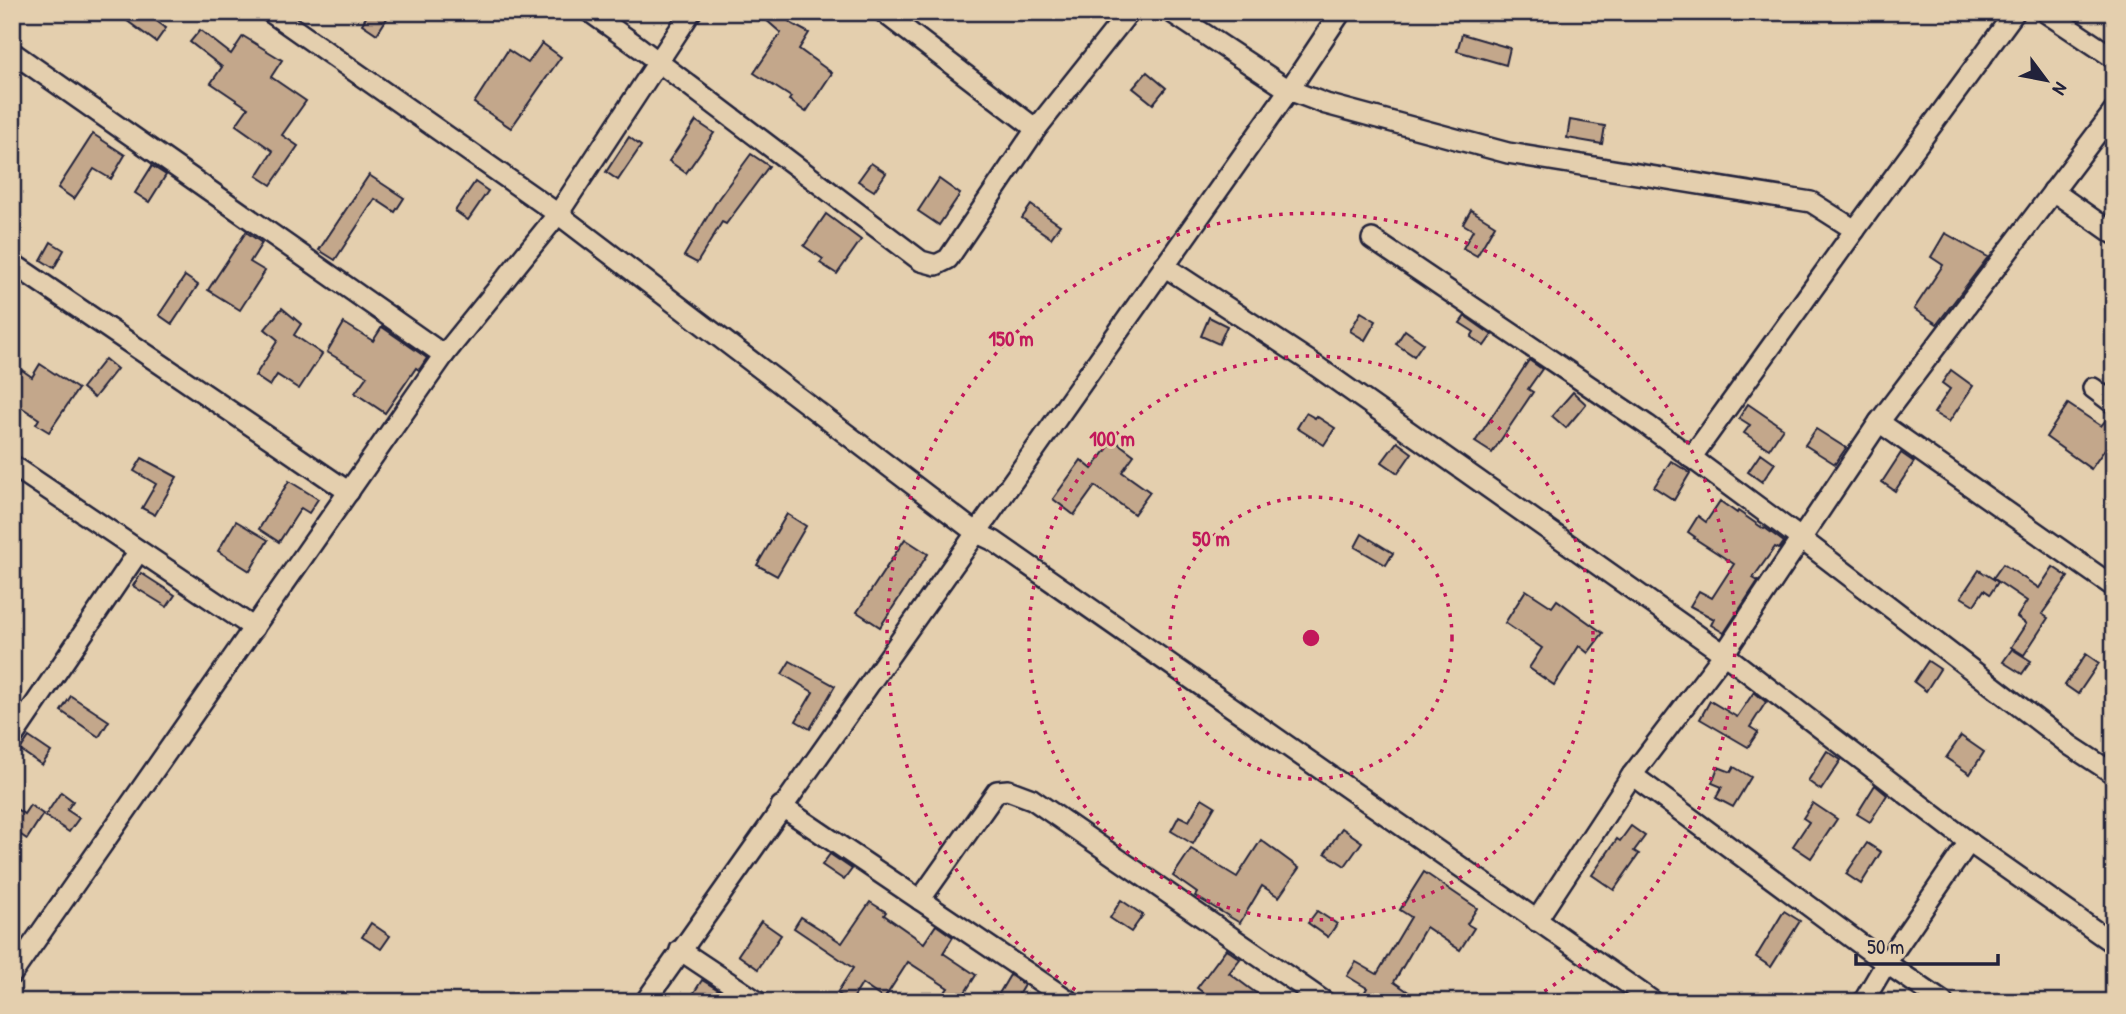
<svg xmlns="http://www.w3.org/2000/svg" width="2126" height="1014" font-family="'Patrick Hand',sans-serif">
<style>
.building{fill:#c3a78b;stroke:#22223b;stroke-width:2}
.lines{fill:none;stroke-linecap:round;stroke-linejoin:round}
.minor-casing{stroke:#22223b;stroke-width:24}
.minor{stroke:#e4cfae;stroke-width:19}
.ring{fill:none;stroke:#c2185b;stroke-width:3.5;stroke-dasharray:3.5 7}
.centre{fill:#c2185b;stroke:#e4cfae;stroke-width:3.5}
.ring-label{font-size:21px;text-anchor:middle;font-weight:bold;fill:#c2185b;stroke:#e4cfae;stroke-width:5;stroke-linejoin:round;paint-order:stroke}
</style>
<rect width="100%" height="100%" fill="#e4cfae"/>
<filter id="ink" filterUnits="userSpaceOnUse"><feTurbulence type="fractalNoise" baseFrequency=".0143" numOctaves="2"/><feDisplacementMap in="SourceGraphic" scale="14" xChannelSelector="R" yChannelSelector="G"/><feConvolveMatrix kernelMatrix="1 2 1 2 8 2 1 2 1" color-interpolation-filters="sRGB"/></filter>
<g filter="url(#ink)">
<g class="building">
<polygon points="115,12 144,12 166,28 156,42"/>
<polygon points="369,12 391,12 377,34 362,24"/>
<polygon points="757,12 779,12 792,24 809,33 799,49 832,73 806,112 789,100 791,97 754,73 781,33"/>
<polygon points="200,30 231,54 243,36 282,60 271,77 306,101 282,135 298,146 271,185 257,176 273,151 236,125 248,108 211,83 222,67 190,42"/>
<polygon points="1462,34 1510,48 1506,65 1457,51"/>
<polygon points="542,43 561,57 511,128 474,103 508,50 528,63"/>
<polygon points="1147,72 1166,88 1153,104 1133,88"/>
<polygon points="1570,120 1605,126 1602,144 1567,138"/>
<polygon points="696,121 714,133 686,173 669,161"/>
<polygon points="93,134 125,155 111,179 94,169 74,199 58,188"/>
<polygon points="629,137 641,146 618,180 606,172"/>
<polygon points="751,154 769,166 726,224 722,222 697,263 684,256 718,199"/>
<polygon points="871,163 886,173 874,191 858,181"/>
<polygon points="152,166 166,175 149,202 135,193"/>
<polygon points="369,175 404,198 395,212 375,199 335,260 319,250"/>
<polygon points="939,179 960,194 939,225 918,211"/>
<polygon points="475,182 488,191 468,220 455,211"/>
<polygon points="1031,205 1060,225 1051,238 1022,218"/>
<polygon points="1471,210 1495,225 1477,256 1463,248 1473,230 1463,224"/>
<polygon points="826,214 861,240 837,274 820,263 823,259 804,246"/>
<polygon points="246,232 262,243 250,262 265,271 240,310 208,290"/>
<polygon points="1945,233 1988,257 1937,324 1914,309 1943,265 1931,257"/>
<polygon points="51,242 64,250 54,268 41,260"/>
<polygon points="185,276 198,285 172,324 159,315"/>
<polygon points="282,308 301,324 294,335 322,354 299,389 277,375 270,386 255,376 278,340 265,329"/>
<polygon points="1361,312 1376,321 1365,340 1350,331"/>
<polygon points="1465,316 1492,335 1484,346 1471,337 1474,332 1460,323"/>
<polygon points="1209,317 1227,326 1219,344 1201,336"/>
<polygon points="344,323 373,341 382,327 427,358 419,370 416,368 385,413 355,393 367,376 327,352"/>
<polygon points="1405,330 1423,343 1414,356 1396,344"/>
<polygon points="105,359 117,369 94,398 82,388"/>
<polygon points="1529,360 1542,369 1528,389 1533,392 1492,453 1475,442"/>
<polygon points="40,364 78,389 49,432 36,424 39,419 12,401 12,383 22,370 32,377"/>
<polygon points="1951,370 1973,386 1949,422 1934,413 1950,389 1942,383"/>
<polygon points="1573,392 1586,404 1566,428 1552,416"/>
<polygon points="1748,404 1783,428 1769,449 1744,433 1750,425 1739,418"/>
<polygon points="2068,404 2101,426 2110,415 2114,416 2114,436 2091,469 2046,437"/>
<polygon points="1306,413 1315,418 1316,416 1335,428 1324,445 1297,428"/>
<polygon points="1816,429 1846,448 1835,464 1805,445"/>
<polygon points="1114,440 1134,455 1122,472 1150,492 1134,514 1095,486 1074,515 1053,499 1081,460 1092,469"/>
<polygon points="1397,442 1412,453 1398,473 1382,462"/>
<polygon points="1761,453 1775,463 1762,482 1748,472"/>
<polygon points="1901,453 1914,462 1895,491 1882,482"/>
<polygon points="142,458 177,477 155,515 142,508 156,484 134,471"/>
<polygon points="1671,461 1690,473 1674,500 1654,487"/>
<polygon points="289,481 318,499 309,513 301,508 279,542 259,529"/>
<polygon points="1720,501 1737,513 1738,511 1764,529 1765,528 1784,542 1779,549 1775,547 1753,578 1758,581 1724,633 1711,625 1714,619 1690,606 1699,591 1712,598 1734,564 1694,538 1695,537 1688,532 1698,516 1706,522"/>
<polygon points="787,514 806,526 777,576 757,565"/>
<polygon points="236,521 268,540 250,571 218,551"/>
<polygon points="1362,534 1393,553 1386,565 1355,547"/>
<polygon points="905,539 928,554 880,627 857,612"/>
<polygon points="2003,564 2039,588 2053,567 2068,577 2042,614 2048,618 2024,655 2011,647 2026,624 2017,617 2027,601 1993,578"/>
<polygon points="1979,570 1998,582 1990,594 1984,590 1974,605 1961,597"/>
<polygon points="141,573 175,595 167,607 133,586"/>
<polygon points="1526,590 1552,607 1557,600 1603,633 1588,653 1579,646 1554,685 1529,668 1542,648 1505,623"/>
<polygon points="2012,649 2031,661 2022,674 2003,662"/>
<polygon points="2086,654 2099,663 2078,694 2065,685"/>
<polygon points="790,661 835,686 810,729 796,721 813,692 782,674"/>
<polygon points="1928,661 1940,669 1926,691 1914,682"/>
<polygon points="1754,692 1766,702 1750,727 1758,732 1748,747 1700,719 1710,701 1737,717"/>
<polygon points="71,696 109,721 99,737 61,711"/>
<polygon points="1961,736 1984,752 1970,774 1946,758"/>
<polygon points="29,737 51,752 42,765 20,750"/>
<polygon points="1827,751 1841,760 1821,790 1808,781"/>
<polygon points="1718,767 1731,772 1734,767 1751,777 1733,807 1716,798 1722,787 1712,783"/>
<polygon points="1875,785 1887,795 1870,822 1857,814"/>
<polygon points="61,792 73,801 67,810 79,818 69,832 45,816"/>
<polygon points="1202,798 1215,806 1193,844 1171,831 1179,816 1189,821"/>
<polygon points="1813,803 1837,819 1811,858 1793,846 1809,822 1803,818"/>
<polygon points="30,805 43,814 27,839 12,829 12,806 24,814"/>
<polygon points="1631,826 1645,836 1634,851 1639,854 1614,890 1592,875 1617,839 1620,841"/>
<polygon points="1342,828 1362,842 1345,866 1325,853"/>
<polygon points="1261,840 1299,868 1279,897 1262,886 1240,923 1195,896 1197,893 1173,876 1191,849 1237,877"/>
<polygon points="1867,843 1881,852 1861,884 1846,874"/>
<polygon points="830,854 852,869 844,880 822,865"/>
<polygon points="1424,872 1477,908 1467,924 1474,928 1460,950 1426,927 1394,982 1423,1002 1359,1002 1367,988 1347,976 1356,962 1377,974 1411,917 1400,910"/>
<polygon points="1121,900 1143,915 1131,932 1110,918"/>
<polygon points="870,902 886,912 884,915 924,943 936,925 953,937 943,953 976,975 959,1002 951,1002 942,996 948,988 908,962 884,999 862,984 851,1002 837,993 853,968 794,928 801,917 842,943"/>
<polygon points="1317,911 1337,924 1328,937 1308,923"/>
<polygon points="1784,911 1800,921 1771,967 1756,957"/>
<polygon points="761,921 781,935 758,969 738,955"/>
<polygon points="371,923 390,936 381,949 362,937"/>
<polygon points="1226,949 1240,959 1229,973 1268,1002 1216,1002 1197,988"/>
<polygon points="1010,975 1024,985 1014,1002 994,1002"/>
<polygon points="702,980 725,994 720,1002 688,1002"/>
</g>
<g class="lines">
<g class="minor-casing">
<g id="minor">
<polyline points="270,12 558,214 975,532 994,541 1654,1002"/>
<polyline points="590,12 640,48 921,261 936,265 948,259 1036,129 1129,12"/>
<polyline points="883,12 1036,129"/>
<polyline points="1171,12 1289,90 1326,104 1508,153 1811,202 1855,230 1691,458"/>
<polyline points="2045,12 2114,58"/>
<polyline points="12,52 444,355"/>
<polyline points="2053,191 2114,234"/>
<polyline points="1855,230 2015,12"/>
<polyline points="1372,239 1647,425 1800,538 2071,746 2114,774"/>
<polyline points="12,263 349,492"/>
<polyline points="1164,266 1309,361 1724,654 1969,842 2114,944"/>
<polyline points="2093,388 2114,404"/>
<polyline points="1879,422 2114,587"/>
<polyline points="12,465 254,628"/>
<polyline points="12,738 139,551"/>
<polyline points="1632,775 1886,963 1943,1002"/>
<polyline points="781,806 1071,1002"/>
<polyline points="920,900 997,791 1008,790 1032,799 1325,1002"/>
<polyline points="1536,921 1632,775 1724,654 1879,422 2114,111"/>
<polyline points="680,950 758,1002"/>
<polyline points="12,974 444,355 558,214 691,12"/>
<polyline points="645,1002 1289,90 1341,12"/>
<polyline points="1863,1002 1886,963 1969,842"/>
</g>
</g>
<use href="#minor" class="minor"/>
</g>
</g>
<g class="ring">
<circle cx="1311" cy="638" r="141"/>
<circle cx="1311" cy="638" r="282"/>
<path d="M1093 1001A424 424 0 1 1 1529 1001"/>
</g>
<circle cx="1311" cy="638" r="10" class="centre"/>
<g class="ring-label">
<text x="1011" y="346">150 m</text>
<text x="1112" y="446">100 m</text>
<text x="1211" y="546">50 m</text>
</g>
<rect width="2126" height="1014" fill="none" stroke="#e4cfae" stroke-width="42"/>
<rect x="21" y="21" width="2084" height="972" fill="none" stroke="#22223b" stroke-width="2.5" filter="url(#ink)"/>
<g transform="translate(2046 80) rotate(122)" stroke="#e4cfae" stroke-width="5" paint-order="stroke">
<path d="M0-5L12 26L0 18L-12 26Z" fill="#22223b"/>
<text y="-10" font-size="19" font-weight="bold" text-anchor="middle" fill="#22223b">N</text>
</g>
<path d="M1856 954v10h142v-10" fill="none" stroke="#22223b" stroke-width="3.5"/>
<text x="1867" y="954" font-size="21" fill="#22223b" stroke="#e4cfae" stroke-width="5" paint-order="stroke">50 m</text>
</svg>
